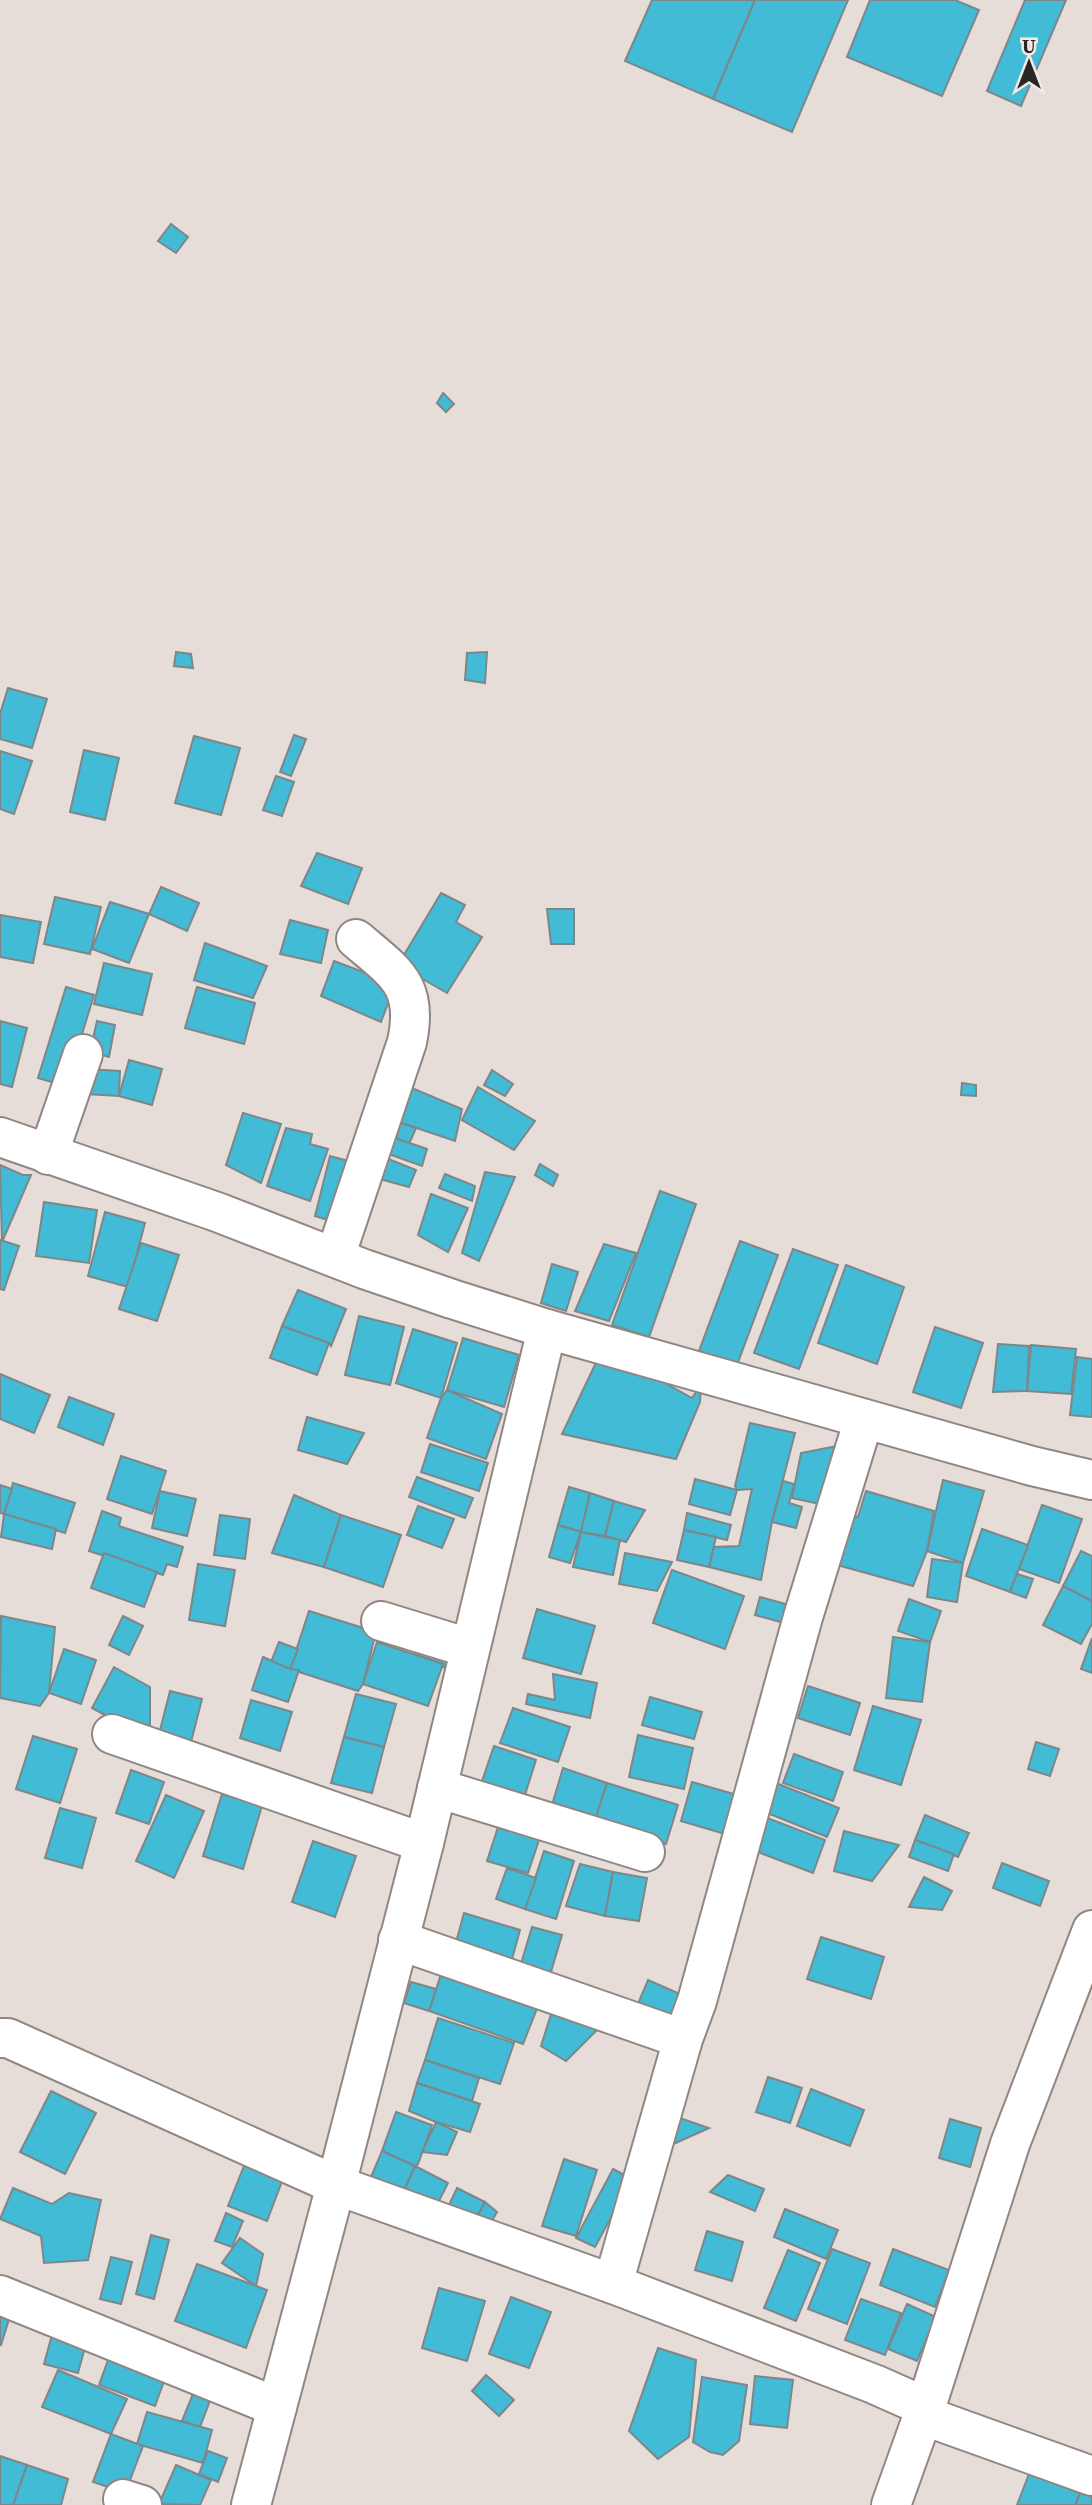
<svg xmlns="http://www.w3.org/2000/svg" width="1092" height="2505" font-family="'Source Serif 4',serif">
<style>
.building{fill:#42bbd7;stroke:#7d8789;stroke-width:2}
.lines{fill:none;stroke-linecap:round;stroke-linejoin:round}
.street-casing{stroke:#908783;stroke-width:42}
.street{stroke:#fff;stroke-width:38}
</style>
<rect width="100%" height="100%" fill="#e6dcd8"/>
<g class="building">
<polygon points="652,0 755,0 713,99 625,61"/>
<polygon points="755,0 848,0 792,132 713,99"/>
<polygon points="870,0 955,0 979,10 942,96 847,57"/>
<polygon points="1025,0 1066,0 1021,106 987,91"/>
<polygon points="171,224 188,237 176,253 158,241"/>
<polygon points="443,393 454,404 446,412 437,403"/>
<polygon points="176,652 191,654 193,668 174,666"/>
<polygon points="487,652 485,683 465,680 467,653"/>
<polygon points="8,688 47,699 32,748 0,739 0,714"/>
<polygon points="294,735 306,739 291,776 280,772"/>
<polygon points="194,736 240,748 221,815 175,803"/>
<polygon points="84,750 119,758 105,820 70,812"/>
<polygon points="0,751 32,761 14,814 0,809"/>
<polygon points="276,776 294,782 282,816 263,810"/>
<polygon points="317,853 362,868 348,904 301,886"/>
<polygon points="161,887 199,903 187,931 149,914"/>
<polygon points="441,893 465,905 456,922 482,937 447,993 398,965"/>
<polygon points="55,897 101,907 90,954 44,944"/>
<polygon points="110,902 149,914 129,963 92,949"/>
<polygon points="547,909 574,909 574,944 551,944"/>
<polygon points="0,915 41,922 33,963 0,957"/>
<polygon points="290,920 328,930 321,963 280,954"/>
<polygon points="205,943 267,966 253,998 194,980"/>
<polygon points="334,961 395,984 381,1022 321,996"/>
<polygon points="104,963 152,974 142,1015 94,1004"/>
<polygon points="66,987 94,995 66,1086 38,1078"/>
<polygon points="197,987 255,1003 244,1044 185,1028"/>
<polygon points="0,1021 27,1028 12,1087 0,1084"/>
<polygon points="97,1021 115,1025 109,1057 90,1052"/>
<polygon points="129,1060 162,1069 152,1105 119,1096"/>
<polygon points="87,1069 120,1071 119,1096 85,1094"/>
<polygon points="492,1070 513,1084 505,1096 484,1085"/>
<polygon points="962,1083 976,1085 976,1096 961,1095"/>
<polygon points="407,1086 462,1109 455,1141 396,1121"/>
<polygon points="478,1087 535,1121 514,1150 462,1120"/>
<polygon points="243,1113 281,1124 261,1183 226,1165"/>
<polygon points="396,1121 416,1128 409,1144 390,1137"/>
<polygon points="286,1128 312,1134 310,1144 328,1149 310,1201 267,1186"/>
<polygon points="386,1135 427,1149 422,1166 383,1152"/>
<polygon points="330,1156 363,1165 344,1225 315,1216"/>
<polygon points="381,1156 416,1170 409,1187 376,1178"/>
<polygon points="540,1164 558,1175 553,1186 535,1175"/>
<polygon points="0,1165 23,1175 31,1175 2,1242"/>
<polygon points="485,1172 515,1177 479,1261 462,1253"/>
<polygon points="445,1174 475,1186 472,1201 439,1188"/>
<polygon points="660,1191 696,1204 649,1337 612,1325"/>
<polygon points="431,1194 468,1208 448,1252 418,1235"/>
<polygon points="44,1202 97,1210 89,1263 36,1256"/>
<polygon points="105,1212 145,1223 128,1287 88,1276"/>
<polygon points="0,1240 19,1246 4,1290 0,1289"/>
<polygon points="740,1241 778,1255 737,1365 699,1351"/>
<polygon points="141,1243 179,1255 157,1321 119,1309"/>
<polygon points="604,1244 636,1253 609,1321 575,1311"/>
<polygon points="793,1249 838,1265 799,1369 754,1353"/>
<polygon points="552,1264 578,1272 566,1311 541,1303"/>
<polygon points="846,1265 904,1287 877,1364 818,1343"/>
<polygon points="298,1290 346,1309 331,1346 329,1343 282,1326"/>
<polygon points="359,1316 404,1327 390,1385 345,1375"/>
<polygon points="282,1326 329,1343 317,1375 270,1358"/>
<polygon points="935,1327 983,1343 961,1408 913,1392"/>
<polygon points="413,1329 457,1343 441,1398 396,1383"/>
<polygon points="463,1338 519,1355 504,1407 447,1390"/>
<polygon points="998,1344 1029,1346 1027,1391 993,1392"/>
<polygon points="1031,1345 1076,1349 1071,1394 1027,1391"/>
<polygon points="603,1348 692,1398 701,1385 700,1402 676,1459 562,1434"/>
<polygon points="1077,1357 1092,1359 1092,1417 1070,1415"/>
<polygon points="0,1374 50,1395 34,1433 0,1419"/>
<polygon points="447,1390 502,1414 486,1459 427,1438 441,1398"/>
<polygon points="69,1397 114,1414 103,1445 58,1427"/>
<polygon points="307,1417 364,1433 347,1464 298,1450"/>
<polygon points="750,1423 795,1433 772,1522 761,1580 709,1567 714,1547 739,1546 752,1489 737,1490 735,1486"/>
<polygon points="430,1444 488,1463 479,1491 421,1472"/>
<polygon points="842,1445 829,1506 792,1498 801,1453"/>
<polygon points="121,1456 166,1471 152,1514 107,1499"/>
<polygon points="417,1477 473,1498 465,1518 409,1497"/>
<polygon points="695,1479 737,1490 730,1515 689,1504"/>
<polygon points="943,1480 984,1491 963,1563 927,1551"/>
<polygon points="783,1481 794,1484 789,1503 802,1507 796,1528 772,1522"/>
<polygon points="13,1483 75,1503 65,1533 4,1514"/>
<polygon points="0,1485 12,1489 4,1514 0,1513"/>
<polygon points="569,1487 590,1493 581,1532 558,1525"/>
<polygon points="160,1491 196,1499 187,1536 152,1528"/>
<polygon points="866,1491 934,1511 927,1551 913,1586 830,1563 844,1513 858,1517"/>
<polygon points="590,1493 614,1501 605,1536 581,1532"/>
<polygon points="294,1495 341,1515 324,1567 272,1553"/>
<polygon points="614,1501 645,1510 626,1542 605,1536"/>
<polygon points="1042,1505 1082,1519 1059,1583 1019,1569"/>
<polygon points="418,1506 454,1519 442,1548 407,1535"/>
<polygon points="102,1511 121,1518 119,1526 183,1547 177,1567 167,1564 163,1575 89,1551"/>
<polygon points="687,1513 731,1525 727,1540 684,1530"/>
<polygon points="4,1514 56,1529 52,1549 1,1537"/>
<polygon points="220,1515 250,1519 245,1559 214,1555"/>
<polygon points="341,1515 401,1535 383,1587 324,1567"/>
<polygon points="558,1525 581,1532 570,1563 549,1557"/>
<polygon points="982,1529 1028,1545 1010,1592 966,1576"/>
<polygon points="684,1530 716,1537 709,1567 677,1560"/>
<polygon points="581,1532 620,1540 613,1575 573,1567"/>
<polygon points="1081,1551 1092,1556 1092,1601 1063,1586"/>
<polygon points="104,1553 157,1572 144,1607 91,1588"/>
<polygon points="625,1553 672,1562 657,1591 619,1584"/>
<polygon points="932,1559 963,1563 957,1602 927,1597"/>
<polygon points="198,1564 235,1570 225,1626 189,1620"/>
<polygon points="672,1570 744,1596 725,1649 653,1623"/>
<polygon points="1017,1574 1033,1579 1026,1598 1010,1592"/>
<polygon points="1063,1586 1092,1601 1092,1624 1081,1644 1043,1625"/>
<polygon points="760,1597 793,1606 788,1624 755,1615"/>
<polygon points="909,1599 941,1611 930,1642 898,1631"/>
<polygon points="537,1609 595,1626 581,1674 523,1658"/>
<polygon points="309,1611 376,1632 363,1684 358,1691 290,1669"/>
<polygon points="1,1616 55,1627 49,1693 40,1706 0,1698"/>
<polygon points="123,1616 143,1626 129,1655 109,1645"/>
<polygon points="893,1637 930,1642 922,1702 886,1698"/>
<polygon points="1092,1638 1092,1673 1081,1669"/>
<polygon points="417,1640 454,1654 452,1671 415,1655"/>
<polygon points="279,1642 298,1649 290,1669 271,1662"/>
<polygon points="377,1642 443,1664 428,1706 363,1684"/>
<polygon points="64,1649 96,1660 81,1704 49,1693"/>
<polygon points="263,1657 290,1669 299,1670 288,1702 252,1690"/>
<polygon points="114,1667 150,1687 150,1739 92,1708"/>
<polygon points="553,1674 597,1683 590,1718 526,1704 528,1694 555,1700"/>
<polygon points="808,1686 860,1703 850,1735 798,1718"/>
<polygon points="170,1691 202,1699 190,1746 158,1738"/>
<polygon points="356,1694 396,1704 384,1747 344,1737"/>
<polygon points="650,1697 702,1712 694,1739 642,1725"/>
<polygon points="251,1700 292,1712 280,1751 240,1738"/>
<polygon points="873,1706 921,1720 901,1785 854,1770"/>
<polygon points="513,1708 570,1727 558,1762 500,1743"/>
<polygon points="638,1735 693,1748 684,1789 629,1777"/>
<polygon points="33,1736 77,1749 60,1803 16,1789"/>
<polygon points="344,1737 384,1747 372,1793 331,1783"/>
<polygon points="1036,1742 1059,1749 1050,1776 1028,1769"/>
<polygon points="494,1746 536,1760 523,1801 480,1787"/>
<polygon points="794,1754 843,1772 833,1801 783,1783"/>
<polygon points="563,1768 607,1783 596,1818 552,1805"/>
<polygon points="131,1770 164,1782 149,1824 116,1813"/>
<polygon points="771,1781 839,1808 827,1837 760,1810"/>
<polygon points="692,1782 744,1797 732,1836 681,1821"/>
<polygon points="607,1783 678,1805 666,1844 594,1823"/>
<polygon points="222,1794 262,1806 243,1869 203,1856"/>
<polygon points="166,1795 204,1811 174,1878 136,1861"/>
<polygon points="60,1808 96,1818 82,1868 45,1858"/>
<polygon points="925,1815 969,1833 958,1857 915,1840"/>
<polygon points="762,1816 825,1840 813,1873 750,1849"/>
<polygon points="499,1824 540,1837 528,1873 487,1861"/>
<polygon points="844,1831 899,1845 872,1881 834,1871"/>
<polygon points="915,1840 954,1854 948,1871 909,1857"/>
<polygon points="313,1841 356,1856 335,1917 292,1902"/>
<polygon points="544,1851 574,1861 556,1919 525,1909"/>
<polygon points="1002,1863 1049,1881 1040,1906 993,1888"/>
<polygon points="580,1864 613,1872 605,1916 566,1906"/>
<polygon points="507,1868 536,1878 525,1909 496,1899"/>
<polygon points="613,1872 647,1878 639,1921 605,1916"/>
<polygon points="924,1877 952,1891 942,1910 909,1907"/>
<polygon points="464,1913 520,1930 508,1974 452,1957"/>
<polygon points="532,1927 562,1935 550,1975 520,1967"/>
<polygon points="821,1937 884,1957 871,1999 807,1979"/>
<polygon points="444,1965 540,2001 523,2044 429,2011"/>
<polygon points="648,1980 696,2001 687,2027 637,2006"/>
<polygon points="411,1982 436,1989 429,2011 404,2003"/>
<polygon points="553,2008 604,2023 566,2061 541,2046"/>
<polygon points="438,2018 514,2043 500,2084 425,2060"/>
<polygon points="425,2060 479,2078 472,2101 417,2083"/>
<polygon points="768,2077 802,2088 790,2123 756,2112"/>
<polygon points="417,2083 480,2104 470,2132 436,2122 409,2111"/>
<polygon points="811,2089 864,2110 850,2146 797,2126"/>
<polygon points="51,2091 96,2113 65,2174 20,2152"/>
<polygon points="396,2112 432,2125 418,2164 415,2166 382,2151"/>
<polygon points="674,2116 709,2128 662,2149"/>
<polygon points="950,2119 981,2128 970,2167 939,2158"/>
<polygon points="436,2122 457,2132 447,2155 422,2152"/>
<polygon points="382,2151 415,2166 404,2191 371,2177"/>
<polygon points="564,2159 597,2170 576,2236 542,2226"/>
<polygon points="246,2161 284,2176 267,2221 228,2206"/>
<polygon points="415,2166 448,2183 437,2205 404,2191"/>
<polygon points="613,2169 632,2179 595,2247 576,2238"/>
<polygon points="728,2175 764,2189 755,2211 710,2192"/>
<polygon points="13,2188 52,2204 69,2193 101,2200 88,2260 44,2263 41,2236 0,2219"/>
<polygon points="457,2188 485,2202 476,2219 449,2205"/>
<polygon points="485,2202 497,2212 490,2224 476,2219"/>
<polygon points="785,2209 838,2230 826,2259 774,2237"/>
<polygon points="226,2213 243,2221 232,2247 215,2241"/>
<polygon points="707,2231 743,2242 732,2281 695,2270"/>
<polygon points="151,2235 169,2240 154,2299 136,2294"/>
<polygon points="240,2238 263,2254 256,2286 222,2263"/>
<polygon points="832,2249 870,2263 847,2324 808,2309"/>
<polygon points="893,2249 949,2270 935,2307 880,2285"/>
<polygon points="788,2250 820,2263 796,2321 764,2308"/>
<polygon points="111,2257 132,2262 121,2304 100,2299"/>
<polygon points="197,2264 267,2290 246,2348 175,2321"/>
<polygon points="439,2288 485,2301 467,2361 422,2348"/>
<polygon points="511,2297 551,2312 529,2368 489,2354"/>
<polygon points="861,2299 901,2313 885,2355 845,2340"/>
<polygon points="907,2304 936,2317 917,2361 888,2349"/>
<polygon points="0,2306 12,2310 1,2345 0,2344"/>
<polygon points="53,2331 87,2340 78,2373 44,2364"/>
<polygon points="658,2348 696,2360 689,2437 658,2459 629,2431"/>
<polygon points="112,2349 168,2370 155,2406 99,2385"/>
<polygon points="58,2370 127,2399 111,2434 42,2407"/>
<polygon points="486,2375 514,2400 499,2416 472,2391"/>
<polygon points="755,2376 793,2380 787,2428 750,2424"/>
<polygon points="702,2377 747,2385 739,2441 723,2455 710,2452 693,2442"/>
<polygon points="197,2384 214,2390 200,2427 182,2421"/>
<polygon points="147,2412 212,2430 203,2463 137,2444"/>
<polygon points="111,2434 143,2446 125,2493 93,2482"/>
<polygon points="208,2451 227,2458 218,2482 199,2474"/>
<polygon points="0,2456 27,2465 13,2505 0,2505"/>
<polygon points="27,2465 68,2479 61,2505 13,2505"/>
<polygon points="176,2465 211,2480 200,2505 159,2504"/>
<polygon points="1029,2474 1080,2493 1075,2505 1017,2505"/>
<polygon points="1080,2493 1092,2497 1092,2505 1076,2505"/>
</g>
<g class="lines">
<g class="street-casing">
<g id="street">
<polyline points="0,1137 217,1212 364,1269 452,1299 547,1329 1032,1466 1092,1480"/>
<polyline points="48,1155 83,1054"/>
<path d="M335,1257L407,1042C419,985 396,973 356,939"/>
<polyline points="381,1621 469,1648"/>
<polyline points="112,1734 424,1843"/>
<polyline points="437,1788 645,1852"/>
<polyline points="398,1940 683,2039"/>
<polyline points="0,2038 8,2038 336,2185 613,2284 874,2384 926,2407 891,2505"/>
<polyline points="613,2284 683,2039 697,2001 803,1617 864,1419"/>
<polyline points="0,2295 277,2407"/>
<polyline points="926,2407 1010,2144 1092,1930"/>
<polyline points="922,2415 1092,2476"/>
<polyline points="123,2499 142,2505"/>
<polyline points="251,2505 336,2185 424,1843 547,1329"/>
</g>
</g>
<use href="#street" class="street"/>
</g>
<g transform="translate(1029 63)" stroke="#f3eae5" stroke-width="5" paint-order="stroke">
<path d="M0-5L12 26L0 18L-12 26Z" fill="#2a2624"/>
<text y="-10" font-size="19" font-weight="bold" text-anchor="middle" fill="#2a2624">U</text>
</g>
</svg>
